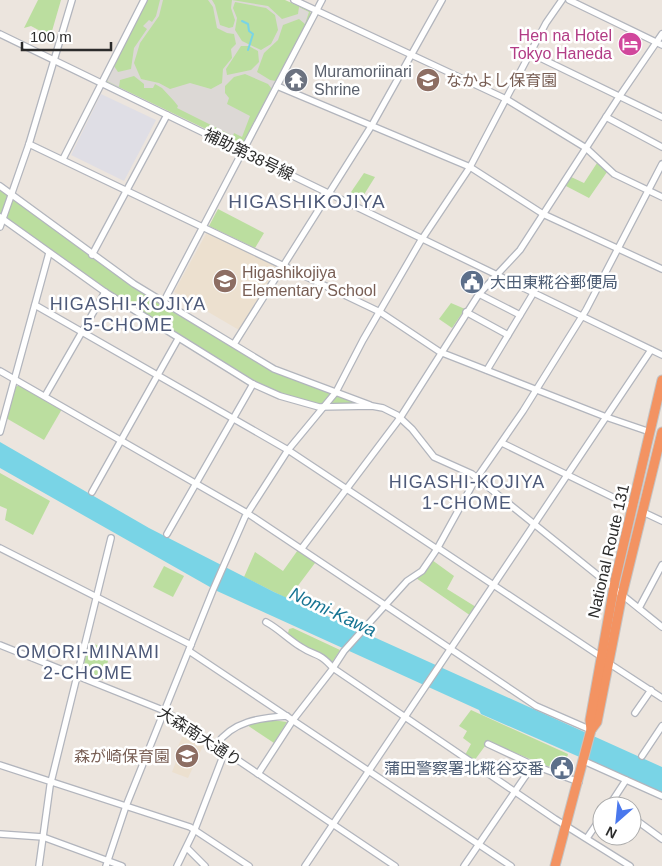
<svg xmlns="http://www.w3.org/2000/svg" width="662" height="866" font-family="Arial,'Noto Sans JP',sans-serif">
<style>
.industrial{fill:#dfdee5}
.education{fill:#ece0cf}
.green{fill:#bbde9f}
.plaza{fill:#dcd8d5;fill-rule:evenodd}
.water{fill:#79d4e6}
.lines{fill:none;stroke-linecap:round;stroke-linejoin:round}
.stream{stroke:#79d4e6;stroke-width:2}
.minor-casing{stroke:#b2b5bd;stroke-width:8}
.highway-casing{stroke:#c4c4c4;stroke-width:11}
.minor{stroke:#fff;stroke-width:5.5}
.highway{stroke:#f39362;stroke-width:9}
.labels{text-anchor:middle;stroke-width:5;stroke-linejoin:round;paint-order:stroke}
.hotel-label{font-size:16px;fill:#b23c85;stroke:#fff;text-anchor:end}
.worship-label{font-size:16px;fill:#5b616d;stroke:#fff;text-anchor:start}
.education-label{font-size:16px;fill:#785e54;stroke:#fff;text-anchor:start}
.street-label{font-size:16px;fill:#2b2b2b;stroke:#fff}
.service-label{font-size:16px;fill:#4e5e75;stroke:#fff;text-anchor:start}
.neighbourhood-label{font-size:18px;letter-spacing:1px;fill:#4e5a79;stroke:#fff}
.water-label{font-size:18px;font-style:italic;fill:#177493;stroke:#fff}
.quarter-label{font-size:19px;letter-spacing:1px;fill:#4e5a79;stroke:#fff}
</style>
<rect width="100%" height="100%" fill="#ece5de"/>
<polygon class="industrial" points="101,94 156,120 124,181 71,155"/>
<g class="education">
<polygon points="207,232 277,266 278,270 239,330 174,292"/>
<polygon points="185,731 204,744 188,778 172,772 177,759 175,753"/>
</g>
<g class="green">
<polygon points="38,0 61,0 50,38 46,40 44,33 31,26 24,28"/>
<polygon points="146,0 285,0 310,11 311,14 243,143 239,145 106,81"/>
<polygon points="597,163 607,172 589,198 564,185 569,176 584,183"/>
<polygon points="364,173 375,177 360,201 349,195"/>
<polygon points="0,189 91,257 153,300 273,371 371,406 325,406 281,394 254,383 117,298 0,216"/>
<polygon points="218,209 264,233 255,248 209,226"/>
<polygon points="451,303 465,309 452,328 439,319"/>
<polygon points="20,385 62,409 44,440 6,418 15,387"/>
<polygon points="0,473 50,501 33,535 5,520 7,509 0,506"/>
<polygon points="300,547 318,559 288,599 244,577 255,552 283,571"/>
<polygon points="432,560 454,576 447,589 476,607 471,616 416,578"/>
<polygon points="164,566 184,576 173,597 153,587"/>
<path d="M293,628L340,650L331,664C318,650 297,646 288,633L289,629Z"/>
<polygon points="89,642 109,650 110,653 103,680 82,672"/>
<polygon points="471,710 568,754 565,764 561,764 560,770 562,772 488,742 474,761 465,755 471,744 463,738 467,731 459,726"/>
<polygon points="272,720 287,722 274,743 247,725"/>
</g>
<path class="plaza" d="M160,0H163L159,16L140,43L134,63L141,79L159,83L170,89L190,83L211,89L222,83L223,69L232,58L231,49L236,44L234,34L227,33L217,28L213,7L208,0H212L215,5L220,25L229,28L233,27L235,20L231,8L232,0L268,6L282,19L298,14L299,7L309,12L305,24L299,19L283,25L278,40L264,53L257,72L270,80L276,81L272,89L268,84L245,74L234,77L225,86V93L229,98L227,104L250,116L242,137L234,133L233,136L177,108L178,106L174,101L162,88L155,84L153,88H144V84L134,76L120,80L119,87L107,81L114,66L118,72L131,69L134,48L147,29L143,26L149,20L152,22L156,16ZM235,2L266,8L275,15L278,30L271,44L261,50L242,41L235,30L237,18L233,8ZM241,46H249L258,51L259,62L251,70L227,75L226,69Z"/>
<polygon class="water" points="0,442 149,528 274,592 662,767 662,793 481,714 479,710 217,591 0,468"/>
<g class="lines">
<polyline class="stream" points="242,21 248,24 249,31 253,34 248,50"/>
<g class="minor-casing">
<g id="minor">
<polyline points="294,0 506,99 586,148 614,174 662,197"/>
<polyline points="569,0 662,45"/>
<polyline points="0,34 662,355"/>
<polyline points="530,53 662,117"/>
<polyline points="277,86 470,167 543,214 662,269"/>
<polyline points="606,117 662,147"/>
<polyline points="29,144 380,312 440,352 606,417 650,432"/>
<polyline points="63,159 144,0"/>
<polyline points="0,186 134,284 274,369 370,405"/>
<polyline points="0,217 105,292 253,384 280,396 319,407 372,406 383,408 397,415 412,429 434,457 472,474 662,627"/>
<polyline points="0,227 29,144 72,0"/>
<polyline points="92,255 167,115"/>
<polyline points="479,294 520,315"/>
<polyline points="163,303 322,0"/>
<polyline points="35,305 288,450 437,549"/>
<polyline points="466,312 508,335"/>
<polyline points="234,344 372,125 442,0"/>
<polyline points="487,370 534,292"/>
<polyline points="0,371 247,513 536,706 591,730"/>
<polyline points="45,396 105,292"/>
<polyline points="0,432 49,253"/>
<polyline points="502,443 633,507"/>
<polyline points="92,492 178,339"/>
<polyline points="643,512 662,521"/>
<polyline points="167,534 253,384"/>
<polyline points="0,548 191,645"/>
<polyline points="302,548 400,418 479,294 520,250 619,97 662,34"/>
<polyline points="438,548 600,656"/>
<polyline points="639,608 662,565"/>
<path d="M266,622C279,629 288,639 301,647C316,657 318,651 333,668L555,819L630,866"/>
<polyline points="0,645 165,711 395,866"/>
<polyline points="189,651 511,866"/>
<polyline points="610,664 662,698"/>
<polyline points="635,713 651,690"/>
<polyline points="488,744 533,765"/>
<path d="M216,745C233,721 259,718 287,716"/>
<polyline points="642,756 662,726"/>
<polyline points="584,761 662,796"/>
<polyline points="0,765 190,827 249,866"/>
<polyline points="258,774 293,720 331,671 344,651 407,581 422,571 437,549 474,482 523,411 586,310 662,164"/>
<polyline points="612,801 618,806"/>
<polyline points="609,806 626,780"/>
<polyline points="632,817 662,839"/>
<polyline points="0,834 43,837 122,866"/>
<polyline points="587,838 602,816"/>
<polyline points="187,848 205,866"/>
<polyline points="39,866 50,786 111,538"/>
<polyline points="106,866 126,806 213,590 245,517 288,450 336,392 363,340 420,242 470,167 546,23 562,0"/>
<polyline points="177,866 195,829 225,751"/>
<polyline points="305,866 651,350"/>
<polyline points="464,866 533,765 579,782"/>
</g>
</g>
<g class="highway-casing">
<g id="highway">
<polyline points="591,730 597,722 622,595 662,432"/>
<polyline points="555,866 591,730 590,720 615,581 662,380"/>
</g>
</g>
<use href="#minor" class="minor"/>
<use href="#highway" class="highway"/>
</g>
<defs>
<g id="hotel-disc" transform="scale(1.25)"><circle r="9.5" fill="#d1479c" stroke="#fff"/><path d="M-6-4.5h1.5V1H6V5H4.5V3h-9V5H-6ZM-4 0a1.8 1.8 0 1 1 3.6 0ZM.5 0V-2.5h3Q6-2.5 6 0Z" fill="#fff"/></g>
<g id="temple-disc" transform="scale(1.25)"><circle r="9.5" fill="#6b7280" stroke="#fff"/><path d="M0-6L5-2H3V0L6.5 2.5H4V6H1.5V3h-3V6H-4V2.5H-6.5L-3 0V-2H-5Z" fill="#fff"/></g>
<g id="school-disc" transform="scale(1.25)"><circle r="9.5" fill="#8d6e63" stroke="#fff"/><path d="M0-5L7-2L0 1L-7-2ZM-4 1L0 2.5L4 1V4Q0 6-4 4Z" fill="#fff"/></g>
<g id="civic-disc" transform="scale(1.25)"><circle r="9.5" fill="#5c6f8a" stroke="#fff"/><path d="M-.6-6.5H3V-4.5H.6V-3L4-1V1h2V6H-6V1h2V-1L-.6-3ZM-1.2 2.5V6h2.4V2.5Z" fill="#fff"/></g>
</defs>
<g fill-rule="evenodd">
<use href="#hotel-disc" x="630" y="44"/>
<use href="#temple-disc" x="296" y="80"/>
<use href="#school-disc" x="428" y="80"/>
<use href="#school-disc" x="225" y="281"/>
<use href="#civic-disc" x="472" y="282"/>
<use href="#school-disc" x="187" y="756"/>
<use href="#civic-disc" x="562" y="768"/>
</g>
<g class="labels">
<g class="hotel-label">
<text x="612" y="41">Hen na Hotel<tspan x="612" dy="18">Tokyo Haneda</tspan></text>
</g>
<g class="worship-label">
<text x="314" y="77">Muramoriinari<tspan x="314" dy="18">Shrine</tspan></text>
</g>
<g class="education-label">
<text x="446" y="86">なかよし保育園</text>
<text x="242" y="278">Higashikojiya<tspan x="242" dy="18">Elementary School</tspan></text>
<text x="170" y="762" text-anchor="end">森が崎保育園</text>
</g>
<g class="street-label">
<text transform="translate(249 154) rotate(26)" y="6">補助第38号線</text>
<text transform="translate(608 551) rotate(-77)" y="6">National Route 131</text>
<text transform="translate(200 736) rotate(33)" y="6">大森南大通り</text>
</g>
<g class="service-label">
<text x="490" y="288">大田東糀谷郵便局</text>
<text x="544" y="774" text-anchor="end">蒲田警察署北糀谷交番</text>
</g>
<g class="neighbourhood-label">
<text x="128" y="310">HIGASHI-KOJIYA<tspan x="128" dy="21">5-CHOME</tspan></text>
<text x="467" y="488">HIGASHI-KOJIYA<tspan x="467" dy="21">1-CHOME</tspan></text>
<text x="88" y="658">OMORI-MINAMI<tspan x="88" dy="21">2-CHOME</tspan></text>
</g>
<g class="water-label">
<text transform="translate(333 612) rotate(25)" y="6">Nomi-Kawa</text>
</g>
<g class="quarter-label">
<text x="307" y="208">HIGASHIKOJIYA</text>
</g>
</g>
<g transform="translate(617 821) rotate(207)"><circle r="24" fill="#ffffff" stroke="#aaaaaa"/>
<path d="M0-4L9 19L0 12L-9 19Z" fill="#4a78ed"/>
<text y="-8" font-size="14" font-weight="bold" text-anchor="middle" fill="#2b2b2b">N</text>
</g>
<path d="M22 42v8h89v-8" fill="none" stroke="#2b2b2b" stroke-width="2.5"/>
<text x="30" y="42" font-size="15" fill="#2b2b2b" stroke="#ffffff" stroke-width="4" paint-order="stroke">100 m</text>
</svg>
